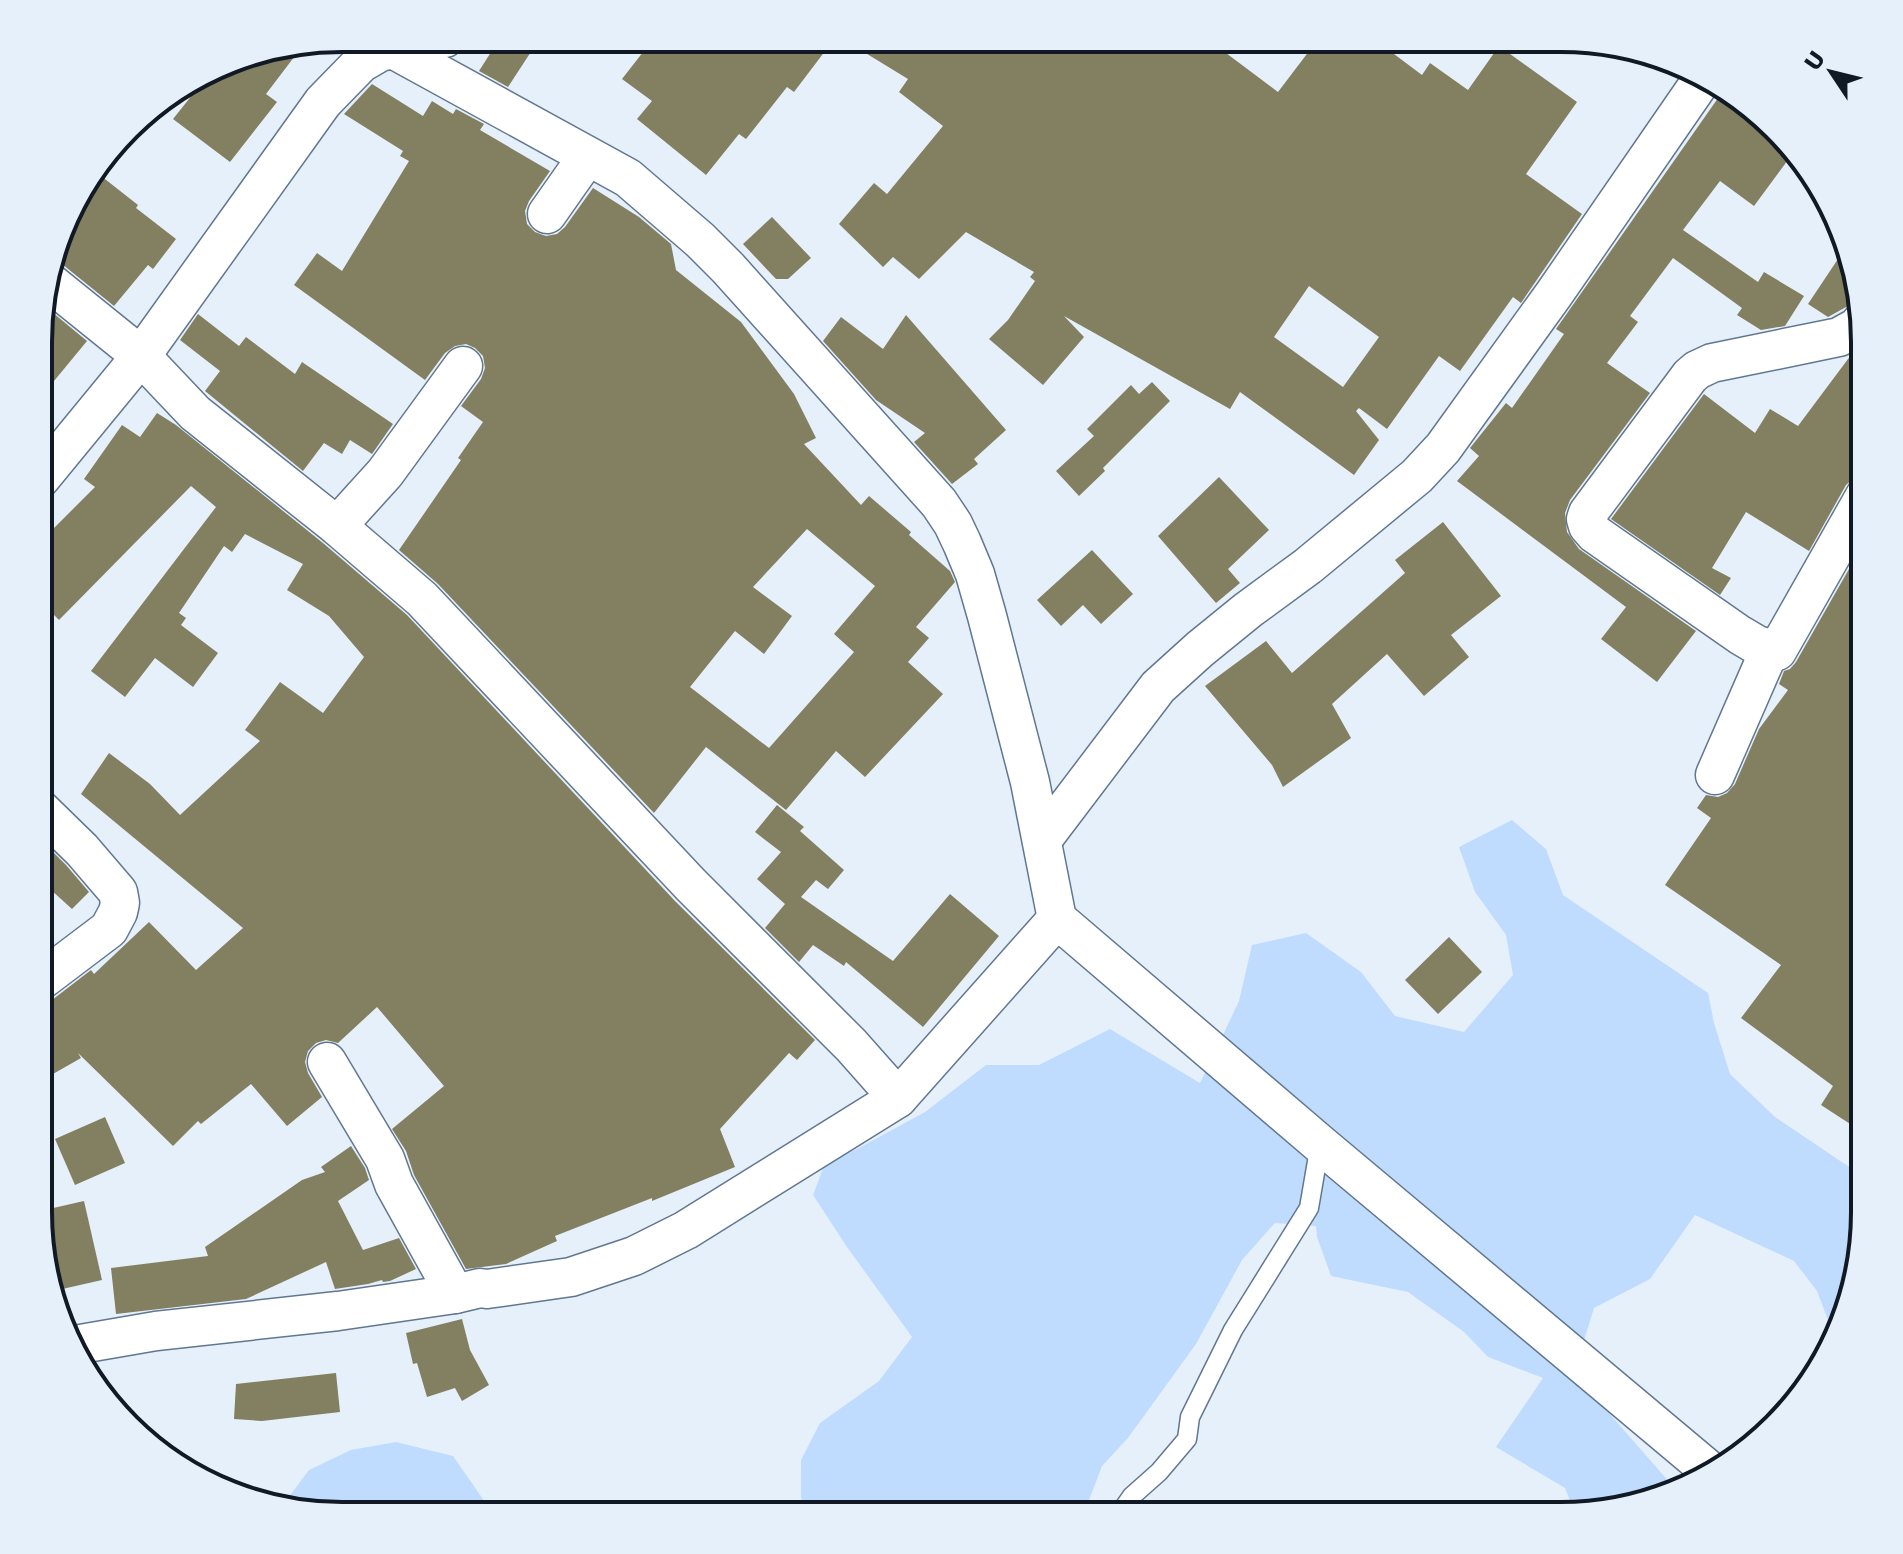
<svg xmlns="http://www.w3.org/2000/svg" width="1903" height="1554" font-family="'DejaVu Sans',sans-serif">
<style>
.green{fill:#bfdcff}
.building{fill:#828060;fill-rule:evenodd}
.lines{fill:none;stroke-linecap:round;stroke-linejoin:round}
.service-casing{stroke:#617790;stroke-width:21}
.minor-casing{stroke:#617790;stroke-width:41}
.service{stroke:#fff;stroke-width:18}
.minor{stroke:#fff;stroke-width:38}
.rim{fill:none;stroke:#111a24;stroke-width:4}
</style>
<rect width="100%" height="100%" fill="#e6f0fb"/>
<g class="green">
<polygon points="1512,820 1546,849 1563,895 1708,993 1714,1023 1730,1074 1775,1117 1864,1177 1864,1232 1842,1325 1834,1336 1817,1291 1794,1261 1695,1215 1650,1279 1594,1308 1574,1373 1671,1484 1662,1496 1575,1513 1565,1488 1496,1447 1543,1378 1488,1357 1464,1332 1408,1292 1331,1276 1317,1237 1316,1226 1275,1223 1242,1260 1196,1344 1128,1438 1102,1466 1083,1516 804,1516 801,1496 801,1460 820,1423 879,1381 912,1337 847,1247 813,1195 825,1163 857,1149 925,1112 986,1065 1039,1065 1110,1029 1200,1083 1239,1001 1252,945 1306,933 1361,972 1395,1016 1464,1032 1513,975 1506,935 1475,892 1459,847"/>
<polygon points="396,1442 453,1456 494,1515 323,1515 269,1503 288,1498 309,1470 351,1450"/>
</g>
<g class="building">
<polygon points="500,38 540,38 508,87 479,71"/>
<polygon points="654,38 835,38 794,92 787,87 746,139 739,134 706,175 637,119 652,101 622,79"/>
<path d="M841,38H1206L1278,92L1319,38L1374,39L1422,75L1430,63L1468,90L1499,46L1577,102L1526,174L1582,214L1521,303L1513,297L1460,371L1439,356L1387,429L1359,408L1356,411L1379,440L1354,475L1240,392L1230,409L1064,316L1084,337L1043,385L989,339L1008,320L1035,281L1030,277L1034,272L966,232L919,279L893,257L883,267L839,224L874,183L887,194L943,126L899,92L908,79ZM1309,286L1379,337L1343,387L1274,337Z"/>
<polygon points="304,44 266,94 277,102 230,162 173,119 193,94 193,84 244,54"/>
<path d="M372,84L423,116L432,101L453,114L456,109L484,124L480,130L550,171L529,201L525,211L527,224L535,232L546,236L557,234L565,227L593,188L639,217L671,244L676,270L741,322L794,394L816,438L804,444L861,505L869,496L911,532L909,535L950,571L955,582L916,627L929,638L908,662L943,694L865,777L836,751L786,810L706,747L654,813L438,584L399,550L461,460L458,458L483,422L461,406L481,379L485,368L483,356L475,348L466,344L455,346L445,353L425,380L294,285L317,253L342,271L409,161L400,156L403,151L344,114ZM807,529L875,586L834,634L854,652L769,748L690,687L735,631L764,654L792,616L753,587Z"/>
<polygon points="1723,91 1776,127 1793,153 1754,206 1720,181 1683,230 1758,282 1764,272 1804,296 1785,326 1761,330 1737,315 1742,308 1673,258 1630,316 1638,322 1607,363 1650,393 1570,500 1565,513 1567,532 1579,549 1696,631 1657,682 1601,639 1626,607 1457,481 1479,456 1470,448 1506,403 1512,408 1564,334 1556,329"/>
<polygon points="96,172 138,205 136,208 176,239 153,269 148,265 114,306 62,264 55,261 76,197"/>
<polygon points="772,217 811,258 788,279 776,279 743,244"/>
<polygon points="1846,247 1857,301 1828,317 1808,304"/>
<polygon points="41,303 87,341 40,398"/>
<polygon points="198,314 239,346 246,337 295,374 302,362 393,424 372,454 350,440 342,454 324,443 303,471 205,391 220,371 180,340"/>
<polygon points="906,315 1006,430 974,459 978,464 952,484 914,442 925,433 876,400 823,341 841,317 883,349"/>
<polygon points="1865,348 1865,474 1855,477 1846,485 1809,551 1746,512 1712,568 1731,578 1720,595 1611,519 1704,394 1755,433 1770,409 1798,426 1851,355"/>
<polygon points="1152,382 1170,401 1103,468 1105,471 1079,496 1056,471 1094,436 1087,429 1131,385 1139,394"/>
<polygon points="157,413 176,425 323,543 407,615 675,901 815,1040 797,1060 789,1053 720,1129 735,1167 652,1201 652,1198 555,1236 557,1241 506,1264 466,1269 414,1175 406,1151 392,1129 444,1086 377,1007 338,1043 326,1040 316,1043 308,1051 305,1062 308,1073 322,1097 287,1126 251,1084 201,1124 198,1121 173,1146 78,1053 81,1058 39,1082 39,1004 52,1000 91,970 94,974 149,922 196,970 243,928 81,794 109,753 150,784 180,815 260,741 245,730 280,682 323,713 364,657 329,616 287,590 303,564 245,534 232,552 224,546 179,613 186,618 181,625 218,653 193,687 155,658 125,697 91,671 216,507 191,486 59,620 40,601 40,542 95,487 84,479 122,425 140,437"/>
<polygon points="1219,477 1269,530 1228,569 1240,583 1216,603 1158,536"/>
<polygon points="1443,522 1501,596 1451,635 1469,657 1424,696 1387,654 1332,704 1351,738 1283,787 1272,765 1205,686 1266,641 1292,673 1405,573 1395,560"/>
<polygon points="1865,541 1864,1013 1852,1032 1862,1038 1864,1035 1864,1133 1821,1105 1833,1086 1741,1018 1781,965 1665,885 1711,818 1697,808 1706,795 1718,797 1727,793 1735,784 1759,729 1788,690 1779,684 1784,671 1790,669 1796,662"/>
<polygon points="1092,550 1133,594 1101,624 1083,605 1061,626 1037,600"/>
<polygon points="777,805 804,827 800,831 844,870 828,889 816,880 801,897 893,961 950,894 999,936 923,1027 846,962 844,966 813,945 799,962 765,928 785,904 757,879 781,852 755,832"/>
<polygon points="40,839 66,865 89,892 72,909 39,879"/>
<polygon points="1449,937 1482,972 1438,1014 1405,980"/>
<polygon points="105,1117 125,1163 75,1185 55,1139"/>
<polygon points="351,1146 365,1168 369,1180 338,1201 363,1250 399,1238 416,1269 390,1281 383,1282 382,1280 368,1284 335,1289 326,1262 246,1299 116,1314 111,1268 208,1256 205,1247 302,1180 325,1172 321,1167"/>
<polygon points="84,1201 102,1280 58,1290 40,1211"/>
<polygon points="462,1319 470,1350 489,1385 462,1401 455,1388 427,1397 417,1363 413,1364 406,1333"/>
<polygon points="336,1373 340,1412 262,1421 234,1419 236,1384"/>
</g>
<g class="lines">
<g class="service-casing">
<polyline id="service" points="1118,1516 1132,1496 1159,1472 1187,1439 1190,1417 1233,1330 1309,1208 1320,1144"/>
</g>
<g class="minor-casing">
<g id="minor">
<polyline points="393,49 445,38"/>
<polyline points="547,214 587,157"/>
<polyline points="48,281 141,356 195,413 337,526 422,599 691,885 851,1045 898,1098"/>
<polyline points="1861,322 1857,327 1839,337 1712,363 1697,370 1690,376 1588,513 1586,519 1588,526 1595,534 1740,635 1757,645 1777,651 1865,496"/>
<polyline points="40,479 141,356 323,102 361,63 380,52 393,49 628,178 700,240 728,268 939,503 953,524 962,543 975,574 987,616 1030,782 1057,919 1320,1144 1710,1471"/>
<polyline points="337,526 385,473 463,366"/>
<polyline points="1715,775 1770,649"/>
<polyline points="1042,840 1158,687 1200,649 1248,610 1308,566 1417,476 1443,448 1554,294 1703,78"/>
<polyline points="39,982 109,929 118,912 120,903 118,892 82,850 40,809"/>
<polyline points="327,1062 385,1159 394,1184 455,1294"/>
<polyline points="69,1346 156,1331 338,1311 455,1294 480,1288 487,1289 571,1277 634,1256 686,1230 898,1098 1057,919"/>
</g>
</g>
<use href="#service" class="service"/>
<use href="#minor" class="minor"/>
</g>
<path d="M0 0H1903V1554H0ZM342 52H1561A290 290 0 0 1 1851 342V1212A290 290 0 0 1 1561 1502H342A290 290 0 0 1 52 1212V342A290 290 0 0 1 342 52Z" fill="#e6f0fb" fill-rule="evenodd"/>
<path class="rim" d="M342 52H1561A290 290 0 0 1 1851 342V1212A290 290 0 0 1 1561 1502H342A290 290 0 0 1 52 1212V342A290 290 0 0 1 342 52Z"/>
<g transform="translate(1831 72) rotate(305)" stroke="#e6f0fb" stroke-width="6" paint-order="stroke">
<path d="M0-6L14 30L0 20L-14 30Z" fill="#111a24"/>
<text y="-12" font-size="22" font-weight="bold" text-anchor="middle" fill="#111a24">U</text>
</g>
</svg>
